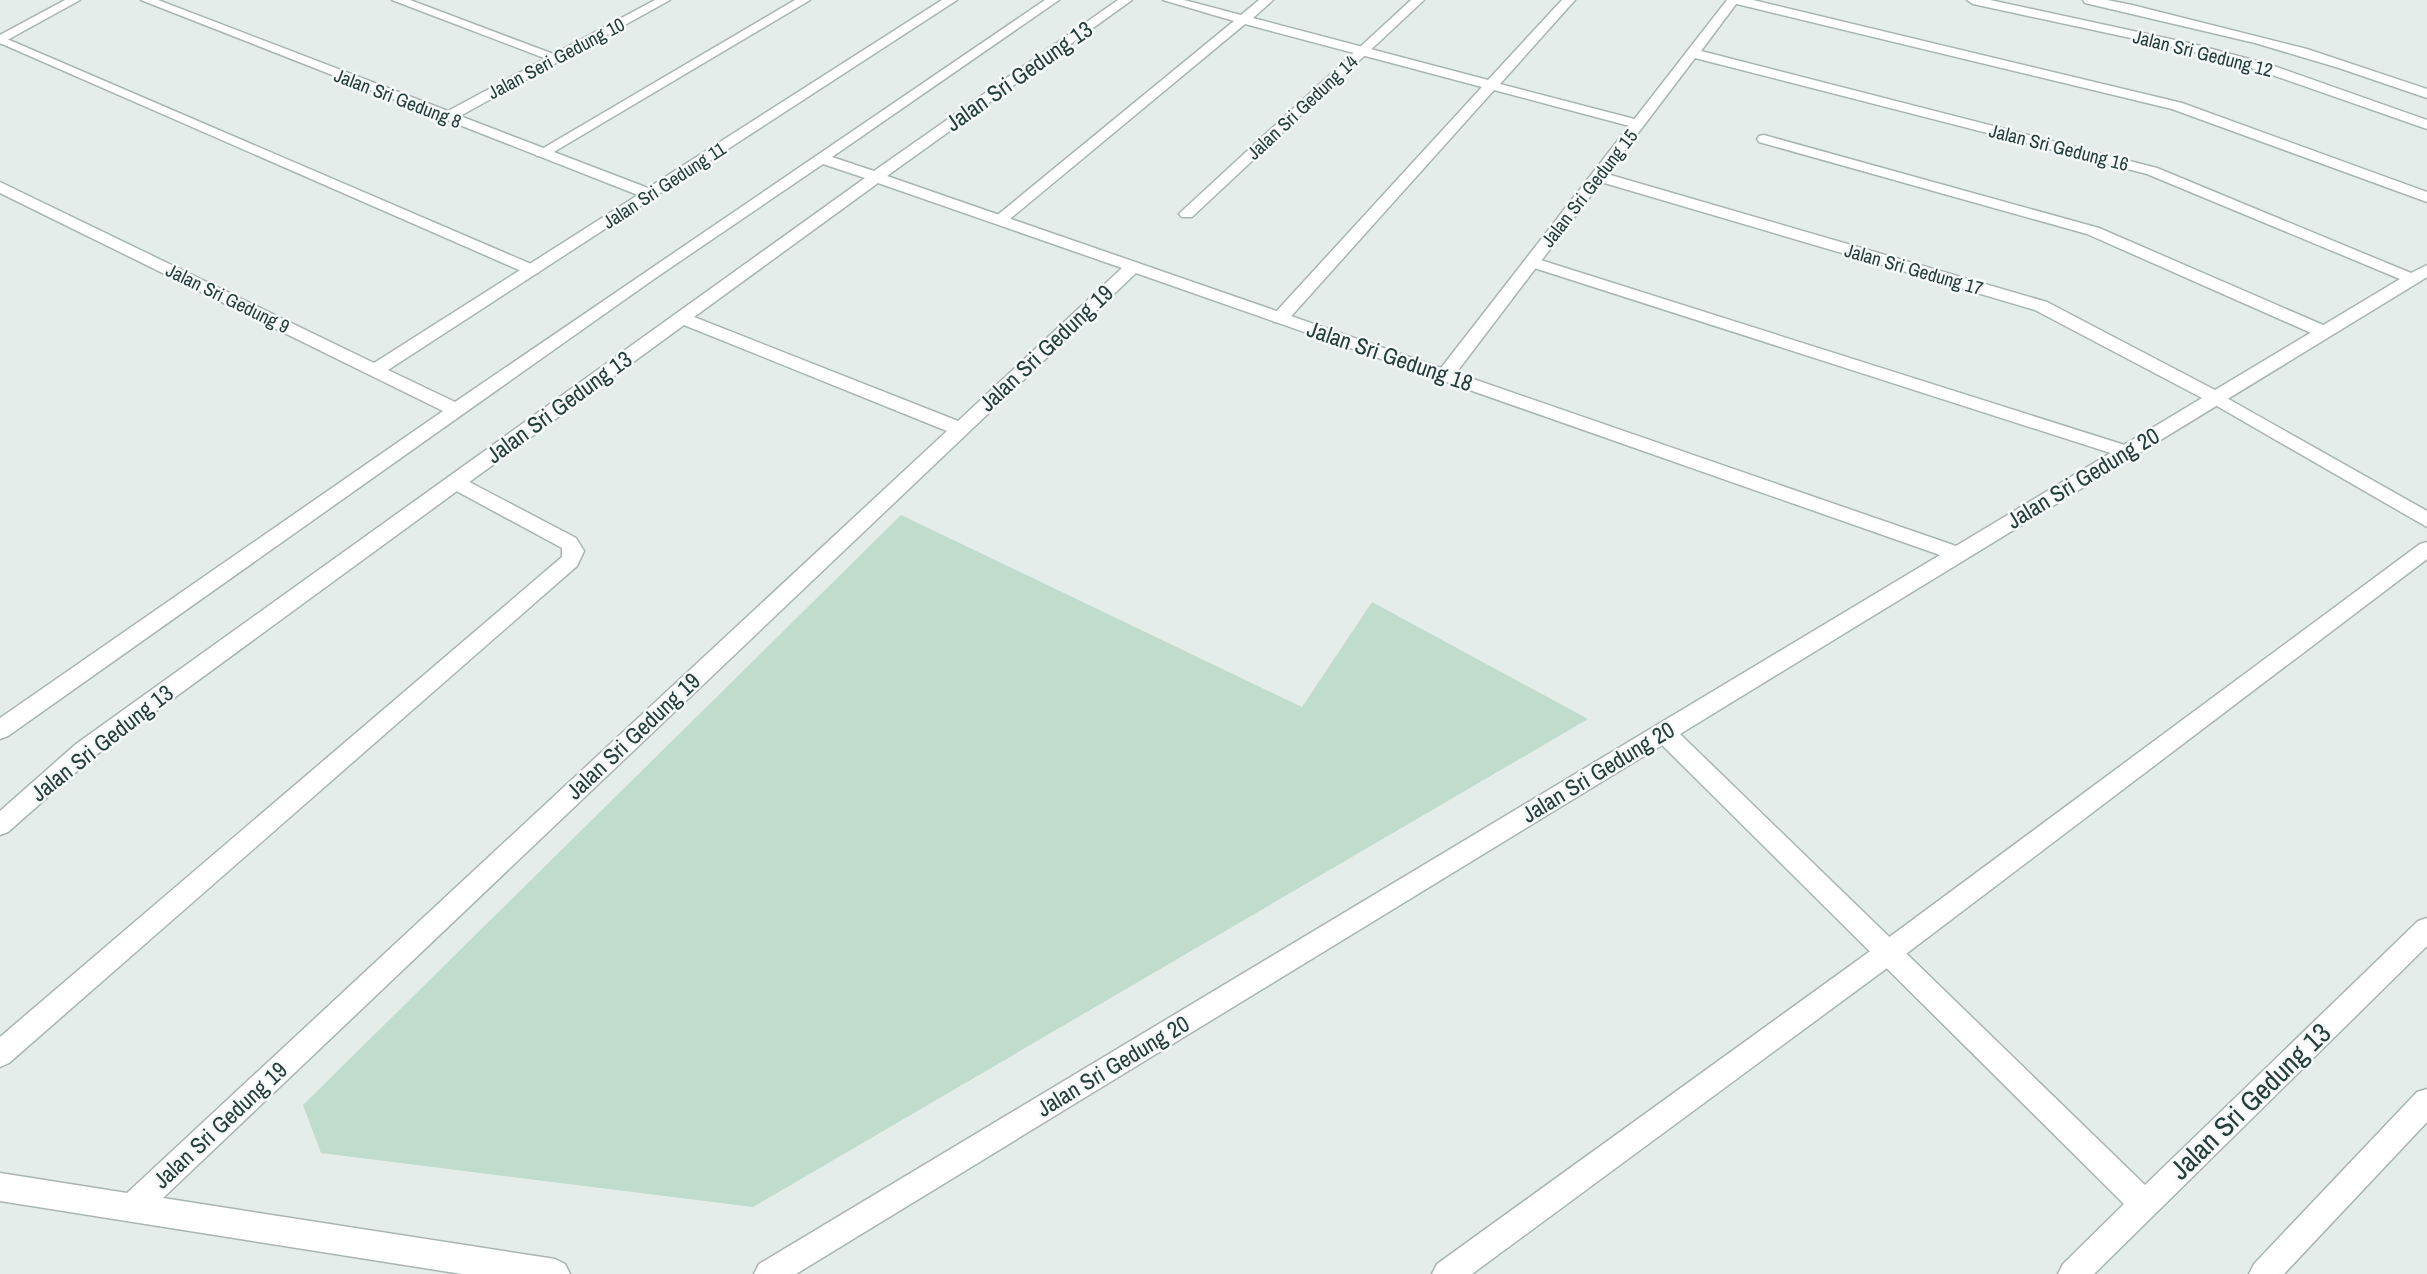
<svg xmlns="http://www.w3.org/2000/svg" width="2427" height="1274" font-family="'Archivo Narrow',sans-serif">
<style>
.green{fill:#c0dccd}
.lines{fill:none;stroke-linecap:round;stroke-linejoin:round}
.lane-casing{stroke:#a8b5b3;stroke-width:3}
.street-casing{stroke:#a8b5b3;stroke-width:3}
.lane{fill:#fff;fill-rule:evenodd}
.street{fill:#fff;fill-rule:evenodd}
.labels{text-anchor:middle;stroke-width:5;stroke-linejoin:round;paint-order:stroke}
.far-street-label{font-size:19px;fill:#253d3c;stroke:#f5f9f8}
.street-label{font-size:23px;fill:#253d3c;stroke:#f5f9f8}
.near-street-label{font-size:28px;fill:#253d3c;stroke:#f5f9f8}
</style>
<rect width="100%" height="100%" fill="#e5edeb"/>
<polygon class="green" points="901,515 1302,707 1372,602 1588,719 753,1207 321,1153 303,1105"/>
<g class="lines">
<g class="lane-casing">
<g id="lane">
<polygon points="392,0 410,0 564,58 562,61 552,61"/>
<polygon points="795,0 810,0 547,156 537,156 535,153"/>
<polygon points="1163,0 1184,0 1241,15 1259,0 1273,0 1253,18 1488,80 1562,0 1575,0 1500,84 1642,121 1644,124 1637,128 1494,90 1286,322 1274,322 1272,318 1274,314 1482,87 1245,24 1005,223 995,223 992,220 995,217 1234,21"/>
<polygon points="1731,0 1753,0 2182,103 2427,192 2427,202 2172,109 1737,4"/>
<polygon points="0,36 538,267 540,270 538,273 526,273 0,43"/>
<polygon points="1764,135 2099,228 2330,328 2332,332 2324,337 2318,336 2087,234 1759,142 1757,139 1759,136"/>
<polygon points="1531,257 2134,448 2136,452 2134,456 2120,456 1525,265 1523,262"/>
<polygon points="2216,392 2427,511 2427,527 2210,402 2207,398"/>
<polygon points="456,475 576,538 584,551 577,566 9,1063 0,1067 0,1037 562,557 562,548 449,487 447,482 449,477"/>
<polygon points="2427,542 2427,559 1898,960 1472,1274 1432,1274 1437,1264 1880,944 2420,544"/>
</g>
</g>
<g class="street-casing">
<g id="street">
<polygon points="65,0 80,0 0,44 0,35"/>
<path d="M141,0H158L448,111L655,0H670L460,116L648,188L942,0H957L388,370L455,402L1045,0H1059L832,157L874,171L1118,0H1132L887,176L1441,368L1727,0H1739L1701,51L2157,168L2411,273L2427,265V277L2419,282L1680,734L2145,1185L2418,921L2427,918V946L2094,1274H2058L2063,1264L2124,1204L1662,745L796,1274H754L759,1264L1940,555L1136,273L163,1198L555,1259L565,1264L570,1274H462L0,1201V1173L127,1193L947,431L684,325L92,758L8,832L0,835V811L76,744L865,178L823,164L654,279L8,736L0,739V718L443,411L0,193V182L374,363L638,195ZM1695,58L2147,174L2400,279L2215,390L2047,302L1607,174ZM1601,182L2035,310L2202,398L1956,546L1456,373ZM878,183L1122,268L958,421L694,317Z"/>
<polygon points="1411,0 1424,0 1192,217 1182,217 1179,214 1182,211"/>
<polygon points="1967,0 1990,0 2193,44 2268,64 2427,120 2427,129 2258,70 2191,51 1973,4"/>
<polygon points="2083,0 2107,0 2132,5 2307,49 2427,89 2427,98 2339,68 2255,43 2085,3"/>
<polygon points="2427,1089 2427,1122 2284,1274 2249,1274 2254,1264 2417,1092"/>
</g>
</g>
<use href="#lane" class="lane"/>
<use href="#street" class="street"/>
</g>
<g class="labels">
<g class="far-street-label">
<text transform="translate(2203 53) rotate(14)" y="7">Jalan Sri Gedung 12</text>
<text transform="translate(556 58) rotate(-28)" y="7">Jalan Seri Gedung 10</text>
<text transform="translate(398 98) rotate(21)" y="7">Jalan Sri Gedung 8</text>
<text transform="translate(1302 107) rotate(-43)" y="7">Jalan Sri Gedung 14</text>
<text transform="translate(2059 147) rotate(14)" y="7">Jalan Sri Gedung 16</text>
<text transform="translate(664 185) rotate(-33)" y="7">Jalan Sri Gedung 11</text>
<text transform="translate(1589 188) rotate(-52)" y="7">Jalan Sri Gedung 15</text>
<text transform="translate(1914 269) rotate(16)" y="7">Jalan Sri Gedung 17</text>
<text transform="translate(228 298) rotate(26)" y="7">Jalan Sri Gedung 9</text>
</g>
<g class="street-label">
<text transform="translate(1019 76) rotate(-35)" y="8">Jalan Sri Gedung 13</text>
<text transform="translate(1046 348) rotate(-43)" y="8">Jalan Sri Gedung 19</text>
<text transform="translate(1390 356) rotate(19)" y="8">Jalan Sri Gedung 18</text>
<text transform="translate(559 407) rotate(-36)" y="8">Jalan Sri Gedung 13</text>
<text transform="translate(2083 478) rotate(-31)" y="8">Jalan Sri Gedung 20</text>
<text transform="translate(633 736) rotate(-43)" y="8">Jalan Sri Gedung 19</text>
<text transform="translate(102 743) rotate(-38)" y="8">Jalan Sri Gedung 13</text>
<text transform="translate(1598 772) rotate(-31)" y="8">Jalan Sri Gedung 20</text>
<text transform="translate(1113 1066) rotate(-31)" y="8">Jalan Sri Gedung 20</text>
<text transform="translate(220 1125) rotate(-43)" y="8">Jalan Sri Gedung 19</text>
</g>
<g class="near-street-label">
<text transform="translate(2250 1101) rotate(-44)" y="10">Jalan Sri Gedung 13</text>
</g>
</g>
</svg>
